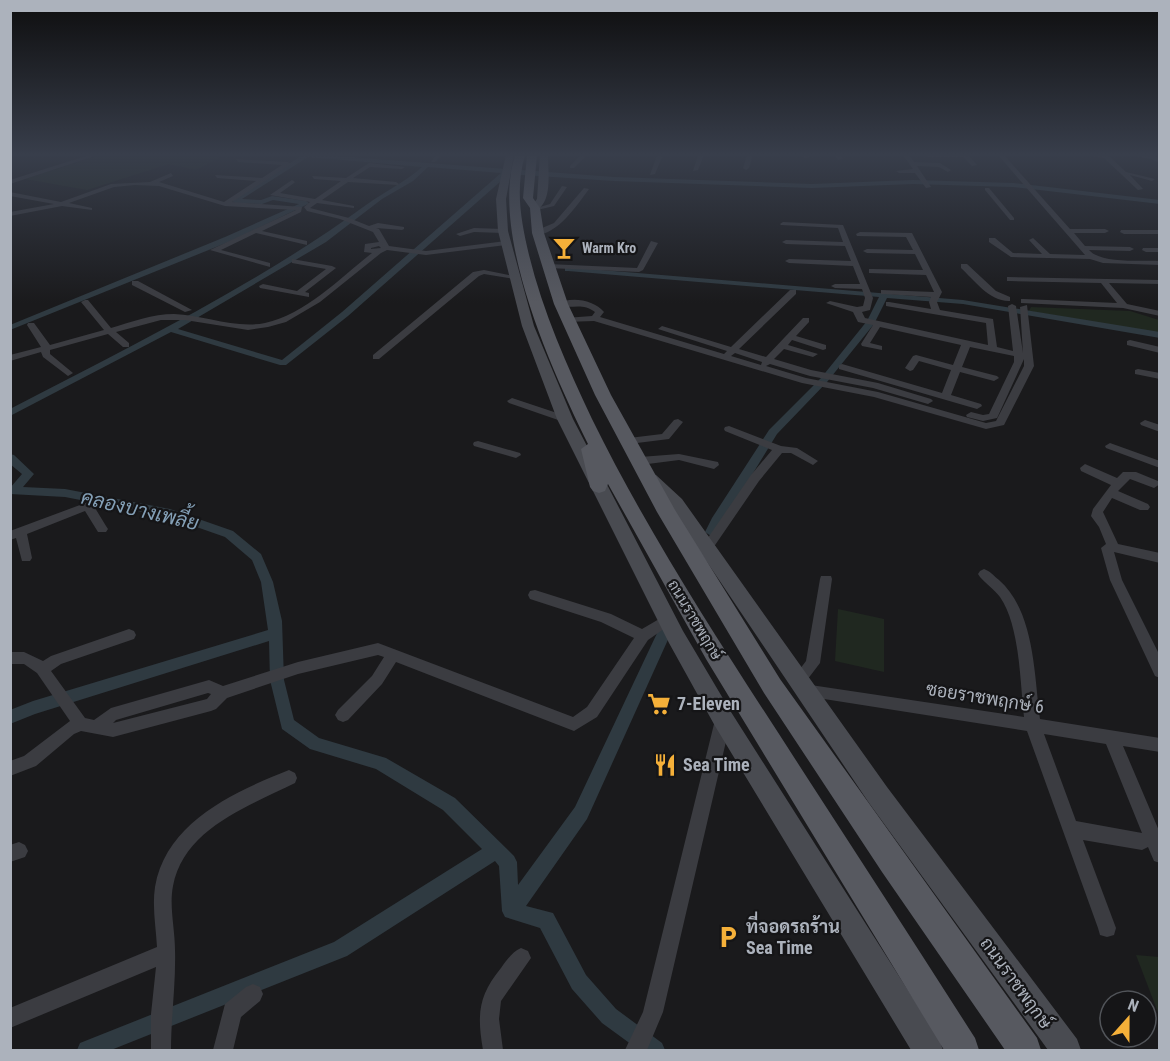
<svg xmlns="http://www.w3.org/2000/svg" width="1170" height="1061" font-family="'Roboto Condensed',Sarabun,sans-serif">
<style>
.green{fill:#202820}
.lines{fill:none;stroke-linecap:round;stroke-linejoin:round}
.canal{fill:#2f3a41;fill-rule:evenodd}
.minor{fill:#3b3c41;fill-rule:evenodd}
.secondary{fill:#494b51;fill-rule:evenodd}
.primary{fill:#575960;fill-rule:evenodd}
.labels{text-anchor:middle;stroke-width:4.5;stroke-linejoin:round;paint-order:stroke}
.far-poi-label{font-size:14px;font-weight:bold;fill:#acb2bc;stroke:#151517;text-anchor:start}
.street-label{font-size:15px;fill:#acb2bc;stroke:#151517}
.near-street-label{font-size:18px;fill:#acb2bc;stroke:#151517}
.near-poi-label{font-size:18px;font-weight:bold;fill:#acb2bc;stroke:#151517;text-anchor:start}
.near-water-label{font-size:20px;font-style:italic;fill:#84a0b7;stroke:#151517}
</style>
<rect width="100%" height="100%" fill="#1a1a1c"/>
<g class="green">
<polygon points="101,155 225,155 196,170 169,164 87,190 25,179"/>
<polygon points="1031,307 1130,311 1159,320 1159,333 1029,311"/>
<polygon points="838,609 884,619 884,672 835,661"/>
<polygon points="1136,955 1159,957 1159,1015"/>
</g>
<g class="lines">
<g class="canal">
<path d="M300,155H323L614,177L812,184L913,180L1013,183L1160,200V204L1013,187L913,184L812,188L614,181L507,174L501,181L348,316L286,365H280L171,332L10,416V409C131,346 255,286 366,205C384,192 405,182 422,167L308,157L242,199L261,200L272,196L306,201L309,203L308,204L231,241L10,330V325L225,237L299,204L273,200L262,204L235,203L232,201L301,156ZM428,167L501,173L342,312L282,360L178,329L326,242L382,199L413,181Z"/>
<polygon points="565,267 963,300 1160,332 1160,338 963,304 887,298 874,324 827,382 777,434 715,535 711,536 705,532 712,518 769,430 821,378 867,321 879,297 568,271 565,271"/>
<polygon points="10,454 14,455 34,474 23,487 65,489 170,509 233,531 261,554 273,582 282,621 284,680 294,720 319,738 386,758 455,798 514,856 517,862 518,885 575,807 659,629 664,627 669,629 671,633 587,819 526,906 553,913 586,975 616,1009 662,1043 665,1050 639,1050 602,1023 572,989 540,928 505,917 502,911 499,866 495,861 347,956 111,1050 77,1050 80,1043 334,942 482,849 443,810 376,769 310,749 282,729 270,680 269,641 35,714 10,724 10,710 33,701 268,630 261,582 252,560 225,537 168,517 65,497 10,494 10,488 22,474 10,464"/>
</g>
<g class="minor">
<polygon points="89,155 98,155 10,184 10,180"/>
<polygon points="436,155 442,155 435,162 431,162"/>
<polygon points="581,155 587,155 574,168 570,168 570,166"/>
<polygon points="657,155 663,155 655,174 650,175"/>
<polygon points="698,155 704,155 698,170 693,171"/>
<polygon points="747,155 753,155 749,168 746,170 743,168"/>
<polygon points="795,155 809,155 810,156 807,158"/>
<polygon points="835,155 841,155 843,159 838,160"/>
<polygon points="903,155 909,155 914,162 940,163 951,170 948,172 939,167 917,166 931,187 926,188 915,173 899,173 896,171 913,169"/>
<polygon points="923,155 968,155 977,165 972,166 963,157 926,157"/>
<path d="M998,155H1004L1070,229H1105L1109,231L1105,233H1074L1085,246L1130,247L1134,249L1130,251L1089,250C1101,264 1141,260 1160,261V265L1103,263L1090,259L1011,257L989,242V238H995L1013,253L1042,254L1029,240L1033,238L1050,254L1085,255Z"/>
<polygon points="1083,155 1108,155 1126,172 1155,179 1152,181 1130,175 1143,189 1138,190 1104,158"/>
<polygon points="1130,155 1152,155 1160,158 1160,163 1151,159"/>
<polygon points="236,159 288,162 291,164 232,202 302,207 301,212 262,231 307,241 307,245 256,233 221,250 270,263 270,267 210,250 296,210 225,206 159,186 135,185 114,187 69,203 92,208 92,210 62,206 10,216 10,212 54,204 10,196 10,192 61,202 111,184 150,182 171,173 173,176 159,182 224,202 256,181 217,178 215,175 262,178 282,165 238,162"/>
<path d="M369,163L405,167L402,169L370,167L353,178L396,182L399,184L398,185L348,182L322,200L354,206V208L317,203L310,208L349,218L369,226L378,223L404,227V229L402,230L376,228L379,229L389,246L426,251L506,241L510,243L506,245L426,255L387,250L381,253L320,302L286,322L268,327L248,330L185,320H161L116,332L129,343V347H123L108,334L50,350V354L73,373L68,376L43,357L41,352L10,361V355L41,347L27,325L28,323H34L50,345L104,330L81,302L85,300H88L111,328C131,322 153,314 174,314C204,315 235,329 265,323C306,314 340,278 372,253L364,252L365,244L379,242L373,232L340,219L307,211L304,207L310,202L270,195L292,180L295,182L294,183L280,193L315,199L341,181L314,179L312,176L346,178ZM379,246L381,248L371,249V248Z"/>
<polygon points="562,186 567,187 554,206 533,211 533,209 550,204"/>
<path d="M584,188L589,189C577,205 558,235 535,235V231L554,223Z"/>
<polygon points="985,188 989,188 1014,218 1014,220 1010,220 985,190"/>
<path d="M783,222L843,225L873,298L870,310L862,312L865,318L988,345L986,323L886,306V302H889L931,309L929,302L931,297L884,294H881V290L934,292L926,275L869,273V269H872L923,270L915,254L867,253L863,251L867,249L913,250L906,237L857,236L856,234L860,232L912,233L942,292L937,302L940,310L993,319L997,347L1013,351L1008,306L1012,304L1016,306L1023,353L1020,307L1027,305L1034,366L1004,425L986,429L874,397L802,383L594,321L565,322V318L592,316L595,312C581,301 569,311 557,304C571,296 594,300 604,312L600,317L724,354L727,351L658,329L662,326L731,347L790,290H796V294L739,349L766,357L803,318H809V322L796,336L826,345V349L823,350L792,340L788,345L818,354L813,357L784,349L774,359L811,370L878,383L931,399L933,401L928,404L873,388L810,376L770,364L766,366L806,378L878,392L986,423L996,421L1024,366V359L998,416L997,418L983,421L967,417L966,415L971,412L983,415L989,414L1014,362V356L970,347L962,367L997,376L999,378L994,381L960,372L951,395L981,404L982,406L977,409L839,369V365L842,364L942,393L951,370L919,361L913,370L910,371L905,368L913,356L916,355L953,365L961,345L880,327L870,343L882,346V350L862,346L861,344L873,325L858,322L853,312L826,303L830,301L857,307L863,306L865,298L862,289L835,288L831,286L835,284H860L853,266L789,263L785,261L789,259L851,261L845,246L786,244L782,242L786,240L843,242L838,228L781,225L780,224ZM735,353L762,362L761,365L731,356Z"/>
<polygon points="474,228 503,229 507,231 503,233 474,232 460,236 456,234"/>
<polygon points="1121,230 1160,230 1160,234 1124,234 1120,232"/>
<polygon points="651,241 658,243 643,270 639,272 548,268 544,266 548,264 637,268"/>
<polygon points="1143,248 1160,248 1160,252 1146,252 1142,250"/>
<polygon points="292,259 332,266 336,268 305,292 309,293 309,297 260,288 259,286 263,284 297,291 326,269 292,263"/>
<path d="M961,264H967L996,291L1010,297V301C990,302 974,280 961,268Z"/>
<polygon points="484,270 518,277 514,279 484,274 479,276 379,359 373,359 373,355 473,272"/>
<polygon points="1007,277 1160,280 1160,284 1109,283 1127,304 1160,311 1160,316 1123,308 1021,303 1021,299 1024,299 1117,303 1101,283 1010,281 1007,281"/>
<polygon points="132,281 138,281 192,310 185,312 132,285"/>
<polygon points="1130,340 1160,347 1160,353 1127,345 1127,341"/>
<polygon points="1138,369 1160,373 1160,379 1135,374 1135,370"/>
<polygon points="512,398 569,417 570,419 565,422 561,421 509,403 507,401"/>
<polygon points="678,419 683,422 669,439 629,444 624,441 629,438 662,434 674,420"/>
<polygon points="1145,420 1160,425 1160,432 1141,425 1140,423"/>
<polygon points="729,426 781,446 797,448 818,461 813,465 791,453 782,453 759,481 711,551 703,551 701,548 703,545 751,475 772,450 725,431 724,429 725,427"/>
<polygon points="478,441 520,453 521,455 516,458 474,446 473,444 474,442"/>
<polygon points="1110,443 1160,461 1160,468 1106,448 1105,446"/>
<polygon points="679,454 718,462 719,465 714,469 679,460 640,465 635,461 640,457"/>
<polygon points="1085,464 1117,478 1123,472 1136,472 1158,481 1160,484 1154,488 1130,479 1118,491 1148,504 1150,507 1148,510 1140,510 1112,498 1103,512 1118,544 1160,553 1160,563 1114,552 1122,580 1160,656 1160,678 1155,676 1110,580 1101,548 1106,544 1099,527 1091,516 1093,509 1111,485 1081,471 1080,468"/>
<polygon points="88,502 92,503 106,526 108,529 106,532 98,532 85,511 27,534 32,558 30,561 22,561 16,538 10,540 10,531"/>
<path d="M984,569C990,571 994,576 999,580C1035,612 1034,675 1040,719L1160,738V752L1123,746L1160,833V863L1154,861L1148,847L1142,850L1083,840L1116,928L1114,935L1107,937L1100,935L1098,928L1027,731L805,696L800,695L798,690L799,687L793,685L791,681L806,661L820,579L821,576H831L832,579L820,663L804,684L1024,717C1020,682 1020,626 1000,597C995,590 986,584 980,577L978,574L980,571ZM1044,734L1106,744L1142,833L1076,821Z"/>
<path d="M535,590L611,614L642,629L666,615L671,616L673,620L671,624L648,640L597,717L574,731L396,662L382,684L348,720L343,722L338,720L335,715L338,710L372,676L384,657L378,655L298,674L227,698L216,709L211,711L113,737L81,731L74,734L36,766L10,776V761L24,756L70,721L37,673L24,664H10V652H24L43,661L51,656L129,629L134,631L136,635L134,639L61,664L51,671L85,718L94,720L111,708L209,680L223,686L298,662L378,643L573,717L587,707L634,638L601,622L530,599L528,595L530,591ZM208,693L211,694L207,699L113,723L116,720Z"/>
<polygon points="723,713 728,715 731,720 663,1012 647,1050 625,1050 643,1012 715,720 718,715"/>
<path d="M289,770L295,773L297,778L295,783C249,806 184,828 173,886C169,906 175,929 175,950C176,983 171,1017 171,1050H151V1014L156,967L10,1028V1008L157,947C156,928 152,907 155,887C166,822 234,792 289,770Z"/>
<polygon points="19,842 25,845 28,851 25,857 10,862 10,845"/>
<path d="M521,948L528,951L531,958L501,1001L499,1019L503,1050H483C477,1015 478,996 501,968C507,960 512,952 521,948Z"/>
<polygon points="253,984 260,987 263,994 260,1001 241,1017 233,1050 213,1050 225,1004 246,987"/>
</g>
<g class="secondary">
<polygon points="506,155 514,155 506,199 508,231 534,326 573,419 683,631 731,712 939,1039 943,1050 911,1050 715,726 669,643 557,419 522,326 498,231 496,199"/>
<path d="M540,155H548C548,172 553,203 535,211L530,208L537,199Z"/>
<polygon points="650,473 656,475 682,499 887,787 1077,1039 1081,1050 1048,1050 869,803 670,507 644,483 642,479 644,475"/>
</g>
<g class="primary">
<path d="M515,155H525C515,189 521,221 529,255C543,312 567,366 592,419C654,545 732,661 808,779C864,865 920,952 975,1038L979,1050H944L706,659L608,484L605,491L599,493L593,491L590,487L581,449L588,444C552,371 490,235 515,155Z"/>
<polygon points="527,155 537,155 533,198 540,208 544,233 568,304 611,395 675,510 780,679 1037,1038 1041,1050 1005,1050 882,872 764,693 657,512 595,395 554,304 532,233 530,208 523,198"/>
</g>
</g>
<linearGradient id="sky" x2="0" y2="1"><stop stop-color="#0e0e0f"/><stop offset="0.51" stop-color="#383e4b"/><stop offset="1" stop-color="#383e4b" stop-opacity="0"/></linearGradient>
<rect width="1170" height="303" fill="url(#sky)"/>
<defs>
<g id="bar-bare" transform="scale(1.8)"><path d="M-6-5H6L.8 .8V4.5H3.5V6h-7V4.5H-.8V.8Z" fill="#f5b039" stroke="#151517" stroke-width="2.5" paint-order="stroke"/></g>
<g id="supermarket-bare" transform="scale(1.8)"><path d="M-6-5.5h2.5l.6 2H6L4.5 2H-2.5L-4.4-4H-6ZM-1.5 3.2a1.3 1.3 0 1 0 .1 0ZM3 3.2a1.3 1.3 0 1 0 .1 0Z" fill="#f5b039" stroke="#151517" stroke-width="2.5" paint-order="stroke"/></g>
<g id="restaurant-bare" transform="scale(1.8)"><path d="M-5-6h1v4h1v-4h1v4h1v-4h1v5L-1.5 .5V6h-2V.5L-5-1ZM5-6V6H3V1.5H1.5Q1.5-4 5-6Z" fill="#f5b039" stroke="#151517" stroke-width="2.5" paint-order="stroke"/></g>
<g id="parking-bare" transform="scale(1.8)"><path d="M-3.5-5.5H1a3.5 3.5 0 0 1 0 7H-1V5.5H-3.5ZM-1-3.4V-.6H.8a1.4 1.4 0 0 0 0-2.8Z" fill="#f5b039" stroke="#151517" stroke-width="2.5" paint-order="stroke"/></g>
</defs>
<g fill-rule="evenodd">
<use href="#bar-bare" x="564" y="248"/>
<use href="#supermarket-bare" x="659" y="704"/>
<use href="#restaurant-bare" x="665" y="765"/>
<use href="#parking-bare" x="728" y="937"/>
</g>
<g class="labels">
<g class="far-poi-label">
<text x="582" y="253">Warm Kro</text>
</g>
<g class="street-label">
<text transform="translate(695 620) rotate(59)" y="5">ถนนราชพฤกษ์</text>
</g>
<g class="near-street-label">
<text transform="translate(985 698) rotate(9)" y="6">ซอยราชพฤกษ์ 6</text>
<text transform="translate(1016 983) rotate(54)" y="6">ถนนราชพฤกษ์</text>
</g>
<g class="near-poi-label">
<text x="677" y="710">7-Eleven</text>
<text x="683" y="771">Sea Time</text>
<text x="746" y="933">ที่จอดรถร้าน<tspan x="746" dy="21">Sea Time</tspan></text>
</g>
<g class="near-water-label">
<text transform="translate(140 510) rotate(13)" y="7">คลองบางเพลี้ย</text>
</g>
</g>
<rect width="1170" height="1061" fill="none" stroke="#acb2bc" stroke-width="24"/>
<g transform="translate(1128 1019) rotate(21)"><circle r="28" fill="#151517" stroke="#515459" stroke-width="1.5"/>
<path d="M0-4.5L10 22L0 15L-10 22Z" fill="#f5b039"/>
<text y="-9" font-size="16" font-weight="bold" text-anchor="middle" fill="#acb2bc">N</text>
</g>
</svg>
